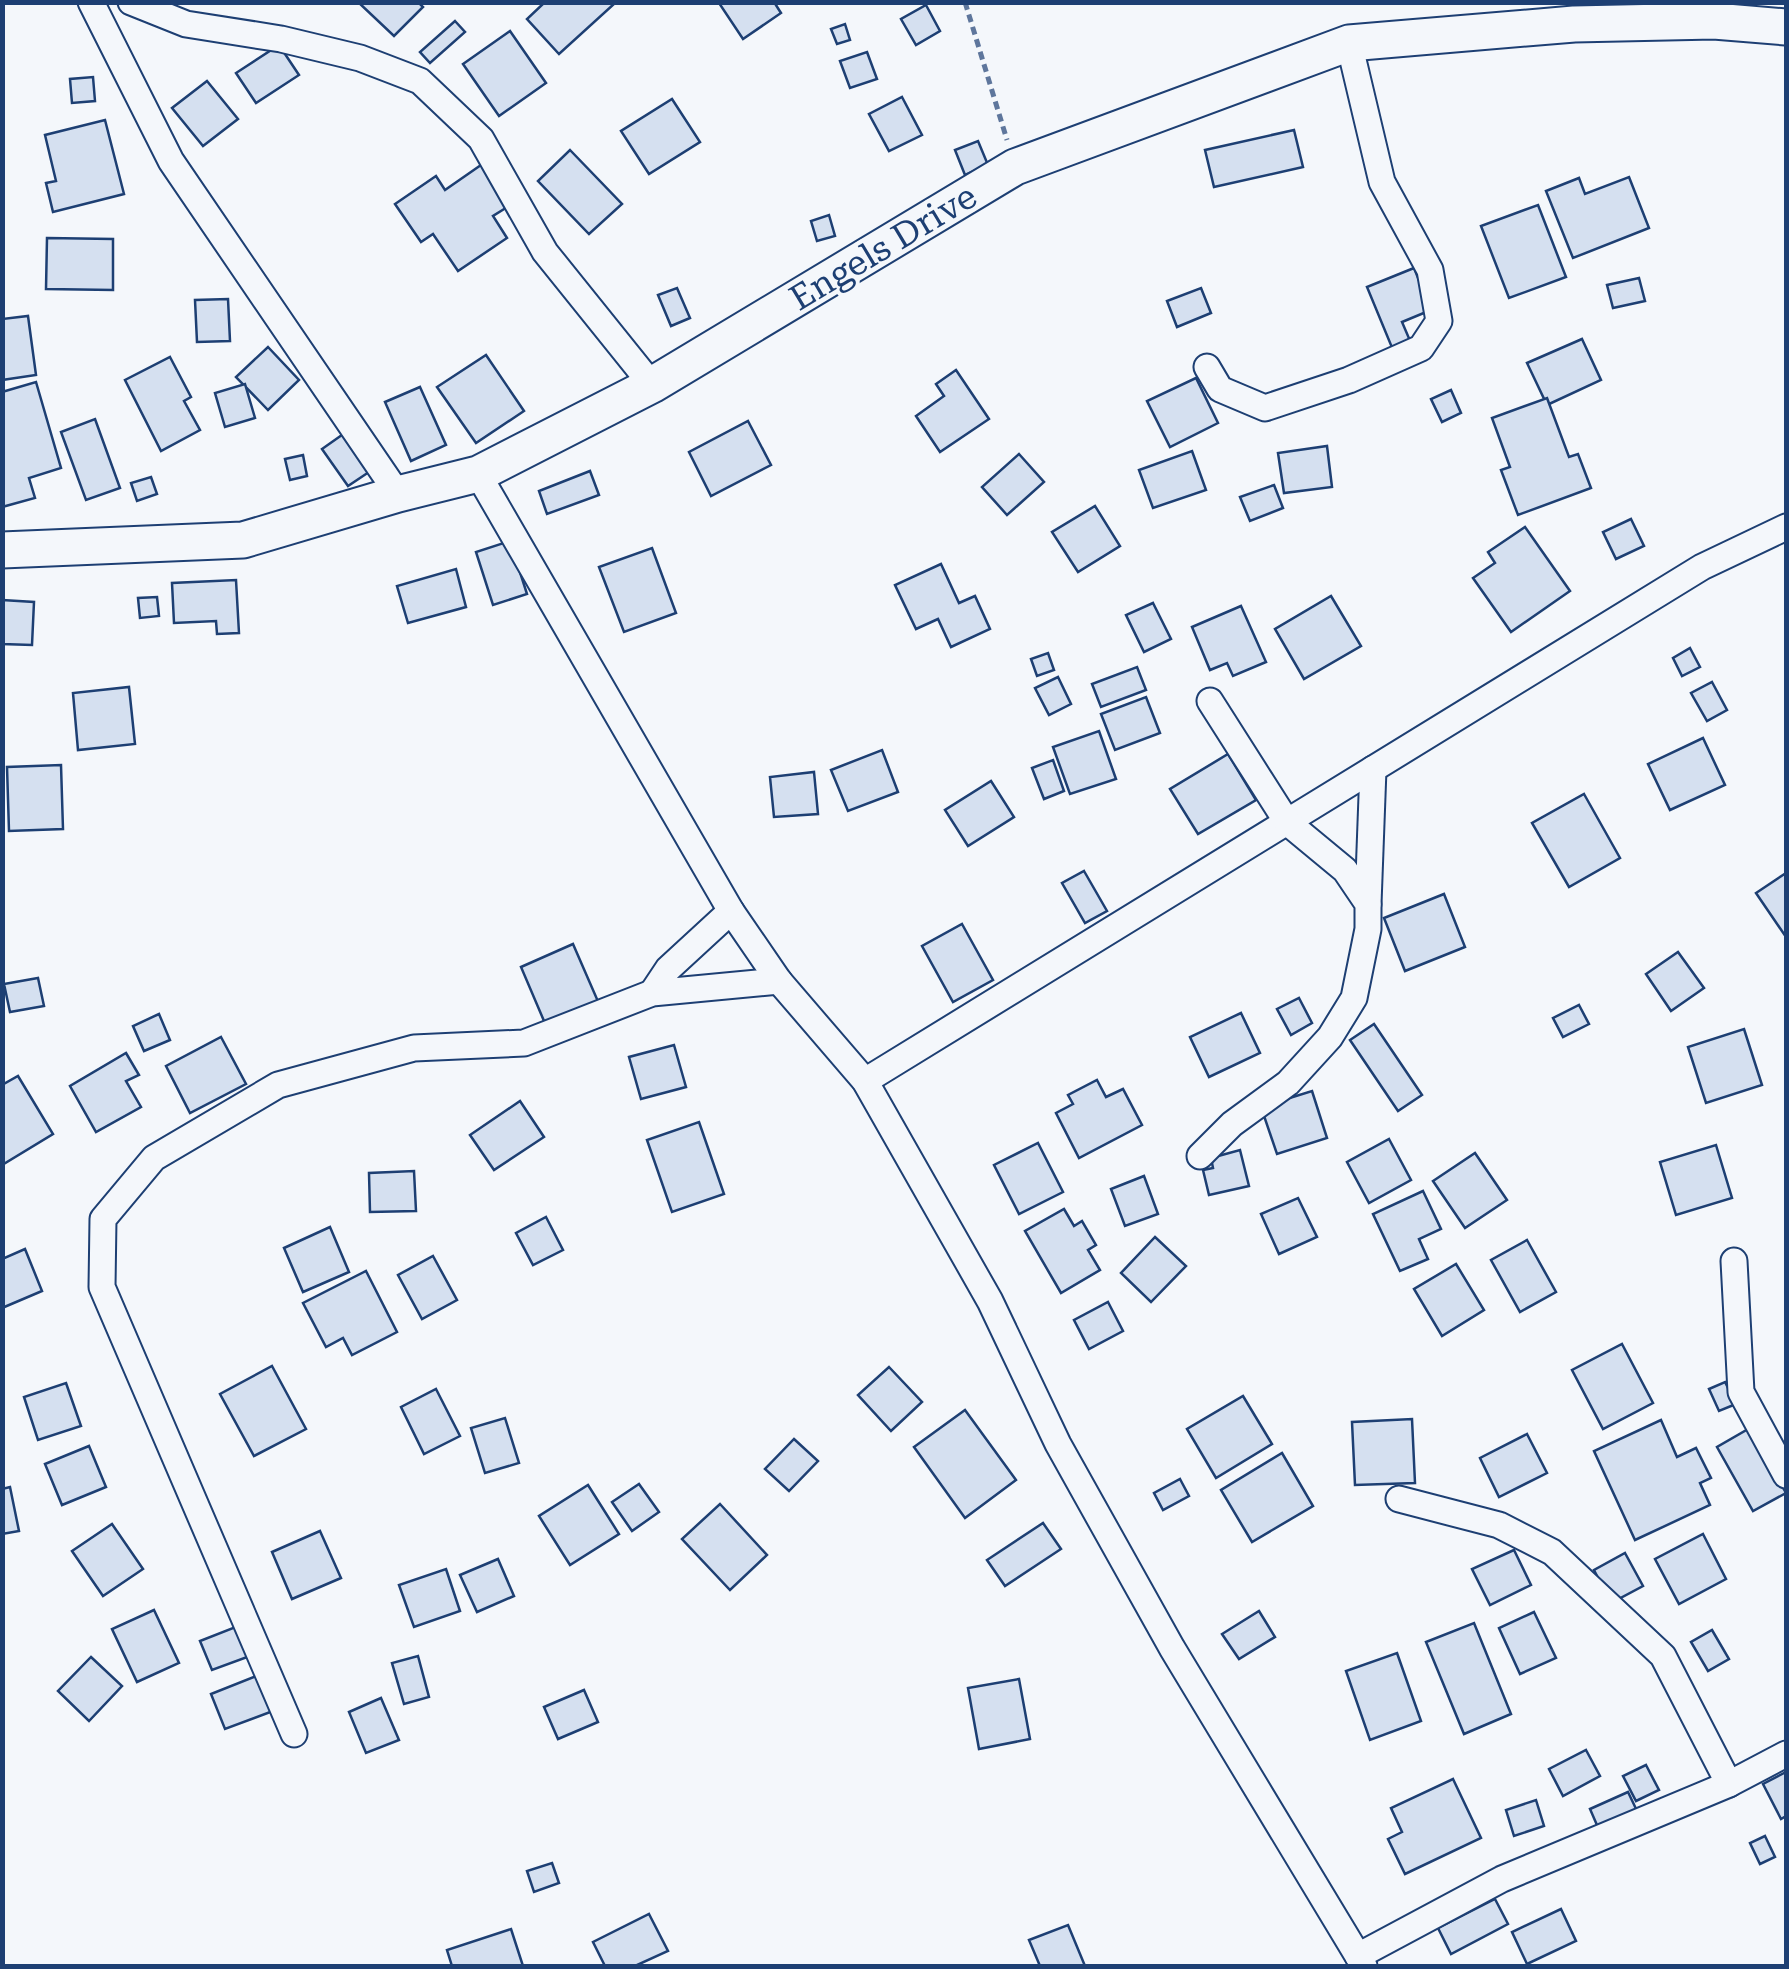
<svg xmlns="http://www.w3.org/2000/svg" width="1789" height="1969" font-family="'Roboto Serif',serif">
<style>
.building{fill:#d5e0f0;stroke:#1d3f73;stroke-width:2.5}
.lines{fill:none;stroke-linecap:round;stroke-linejoin:round}
.street-casing{stroke:#1d3f73;stroke-width:29}
.secondary-casing{stroke:#1d3f73;stroke-width:39}
.path{stroke:#5e769c;stroke-width:5;stroke-dasharray:8 5;stroke-linecap:butt}
.street{stroke:#f4f7fb;stroke-width:25}
.secondary{stroke:#f4f7fb;stroke-width:35}
.labels{text-anchor:middle;stroke-width:8;stroke-linejoin:round;paint-order:stroke}
.street-label{font-size:35px;fill:#1d3f73;stroke:#f4f7fb}
</style>
<rect width="100%" height="100%" fill="#f4f7fb"/>
<g class="building">
<polygon points="358,2 418,2 423,7 394,36"/>
<polygon points="545,2 613,2 614,4 559,54 527,19"/>
<polygon points="774,2 781,13 743,39 719,3"/>
<polygon points="926,5 940,31 916,45 901,19"/>
<polygon points="455,21 465,32 430,63 420,52"/>
<polygon points="845,24 850,40 837,44 831,29"/>
<polygon points="510,31 546,83 499,116 463,64"/>
<polygon points="279,45 299,75 256,103 236,73"/>
<polygon points="867,52 877,79 850,88 840,61"/>
<polygon points="93,77 95,101 72,103 70,79"/>
<polygon points="207,81 238,119 203,146 172,108"/>
<polygon points="902,97 922,135 889,151 869,114"/>
<polygon points="672,99 700,142 649,174 621,131"/>
<polygon points="105,120 124,194 53,212 46,183 56,181 45,135"/>
<polygon points="1294,130 1303,167 1214,187 1205,150"/>
<polygon points="978,141 988,165 965,175 955,150"/>
<polygon points="570,150 622,204 589,234 538,181"/>
<polygon points="481,165 509,206 493,216 507,238 458,271 433,234 421,242 395,204 436,176 445,190"/>
<polygon points="1629,177 1649,228 1573,258 1546,191 1579,178 1585,194"/>
<polygon points="1538,205 1566,277 1509,298 1481,226"/>
<polygon points="829,215 835,236 817,241 811,221"/>
<polygon points="47,238 113,239 113,290 46,289"/>
<polygon points="1414,268 1431,310 1402,322 1411,343 1393,350 1367,287"/>
<polygon points="1639,278 1645,301 1613,308 1607,285"/>
<polygon points="677,288 690,318 671,326 658,295"/>
<polygon points="1201,288 1211,313 1177,327 1167,301"/>
<polygon points="228,299 230,341 197,342 195,300"/>
<polygon points="28,316 36,375 2,380 2,319"/>
<polygon points="1582,339 1601,380 1547,405 1527,363"/>
<polygon points="268,347 299,380 268,410 236,377"/>
<polygon points="486,355 524,411 476,443 437,387"/>
<polygon points="170,357 191,397 184,401 200,430 161,451 125,380"/>
<polygon points="956,370 989,419 940,452 916,416 944,396 936,384"/>
<polygon points="1196,378 1218,423 1170,447 1147,401"/>
<polygon points="36,382 61,468 29,478 35,498 2,507 2,392"/>
<polygon points="245,384 255,418 225,427 215,393"/>
<polygon points="420,387 446,445 411,461 385,402"/>
<polygon points="1451,390 1461,413 1442,422 1431,399"/>
<polygon points="1547,398 1569,457 1578,454 1591,488 1518,515 1501,470 1510,467 1492,418"/>
<polygon points="95,419 120,488 86,500 61,432"/>
<polygon points="748,421 771,465 711,496 689,452"/>
<polygon points="349,430 375,468 348,486 322,449"/>
<polygon points="1327,446 1332,487 1284,493 1278,453"/>
<polygon points="1192,451 1206,490 1153,508 1139,470"/>
<polygon points="1019,454 1044,482 1007,515 982,487"/>
<polygon points="303,455 307,476 290,480 285,459"/>
<polygon points="590,471 599,495 547,514 539,491"/>
<polygon points="151,477 157,494 137,501 131,483"/>
<polygon points="1274,485 1283,508 1250,521 1240,497"/>
<polygon points="1095,506 1120,546 1078,572 1052,532"/>
<polygon points="1631,519 1644,546 1616,559 1603,532"/>
<polygon points="1525,527 1570,591 1511,632 1473,578 1495,563 1488,552"/>
<polygon points="510,541 527,594 493,605 476,552"/>
<polygon points="652,548 676,613 624,632 599,567"/>
<polygon points="941,564 959,603 975,596 990,629 951,647 938,619 916,629 895,585"/>
<polygon points="456,569 466,607 408,623 397,586"/>
<polygon points="236,580 239,633 217,634 216,621 174,623 172,583"/>
<polygon points="1331,596 1361,646 1304,679 1275,629"/>
<polygon points="157,597 159,616 140,618 138,598"/>
<polygon points="2,600 34,602 32,645 2,644"/>
<polygon points="1153,603 1171,639 1144,652 1126,615"/>
<polygon points="1241,606 1266,662 1233,676 1227,663 1210,670 1192,627"/>
<polygon points="1690,648 1700,667 1682,676 1673,658"/>
<polygon points="1048,653 1054,670 1037,676 1031,659"/>
<polygon points="1137,667 1146,690 1101,707 1092,684"/>
<polygon points="1058,677 1071,704 1049,715 1035,688"/>
<polygon points="1712,682 1727,710 1707,721 1691,693"/>
<polygon points="129,687 135,744 78,750 73,693"/>
<polygon points="1146,697 1160,733 1115,750 1101,714"/>
<polygon points="1099,731 1116,779 1070,794 1053,747"/>
<polygon points="1703,738 1725,785 1670,810 1648,764"/>
<polygon points="882,750 898,792 848,811 831,770"/>
<polygon points="1228,754 1256,800 1198,834 1170,789"/>
<polygon points="1053,760 1064,791 1044,799 1032,768"/>
<polygon points="61,765 63,829 9,831 7,767"/>
<polygon points="814,772 818,814 774,817 770,777"/>
<polygon points="991,781 1014,817 968,846 945,810"/>
<polygon points="1584,794 1620,858 1569,887 1532,823"/>
<polygon points="1084,871 1107,911 1085,923 1062,883"/>
<polygon points="1786,873 1786,937 1756,893"/>
<polygon points="1444,894 1465,947 1405,971 1384,918"/>
<polygon points="962,924 993,980 953,1002 922,946"/>
<polygon points="573,944 600,1006 547,1028 521,967"/>
<polygon points="1678,952 1704,988 1671,1011 1646,974"/>
<polygon points="38,978 44,1006 10,1012 4,984"/>
<polygon points="1299,998 1312,1023 1291,1035 1277,1009"/>
<polygon points="1579,1005 1589,1024 1563,1037 1553,1018"/>
<polygon points="1241,1013 1260,1053 1209,1077 1190,1037"/>
<polygon points="159,1014 170,1040 144,1051 133,1026"/>
<polygon points="1374,1024 1422,1095 1398,1111 1350,1040"/>
<polygon points="1744,1029 1762,1085 1706,1103 1688,1047"/>
<polygon points="221,1037 246,1084 190,1113 166,1066"/>
<polygon points="674,1045 686,1087 641,1099 629,1057"/>
<polygon points="126,1053 139,1075 126,1081 141,1107 96,1132 70,1086"/>
<polygon points="18,1076 53,1134 2,1165 2,1085"/>
<polygon points="1097,1080 1106,1097 1123,1089 1142,1125 1079,1158 1056,1113 1073,1104 1068,1095"/>
<polygon points="1312,1091 1327,1138 1277,1154 1261,1107"/>
<polygon points="520,1101 544,1137 494,1170 470,1135"/>
<polygon points="699,1122 724,1194 672,1212 647,1140"/>
<polygon points="1389,1139 1411,1180 1369,1203 1347,1162"/>
<polygon points="1038,1143 1063,1192 1019,1214 994,1165"/>
<polygon points="1716,1145 1732,1198 1676,1215 1660,1162"/>
<polygon points="1240,1150 1249,1186 1209,1195 1203,1170 1213,1168 1211,1158"/>
<polygon points="1475,1153 1507,1200 1465,1228 1433,1181"/>
<polygon points="414,1171 416,1211 370,1212 369,1173"/>
<polygon points="1144,1176 1158,1214 1125,1226 1111,1189"/>
<polygon points="1423,1191 1441,1229 1419,1239 1428,1259 1400,1271 1373,1214"/>
<polygon points="1298,1198 1317,1237 1279,1254 1261,1214"/>
<polygon points="1064,1209 1074,1226 1082,1221 1096,1245 1088,1250 1100,1270 1061,1293 1025,1231"/>
<polygon points="546,1217 563,1250 533,1265 516,1233"/>
<polygon points="330,1227 349,1272 303,1292 284,1248"/>
<polygon points="1155,1237 1186,1266 1151,1302 1121,1273"/>
<polygon points="1527,1240 1556,1292 1520,1312 1491,1260"/>
<polygon points="25,1249 42,1291 2,1308 2,1259"/>
<polygon points="433,1256 457,1300 422,1319 398,1275"/>
<polygon points="1456,1264 1484,1310 1442,1336 1414,1289"/>
<polygon points="366,1271 397,1332 352,1355 343,1338 326,1347 303,1303"/>
<polygon points="1108,1302 1123,1331 1089,1349 1074,1320"/>
<polygon points="1622,1344 1653,1403 1603,1429 1572,1370"/>
<polygon points="272,1366 306,1429 254,1456 220,1394"/>
<polygon points="889,1367 922,1402 891,1431 858,1395"/>
<polygon points="1725,1382 1736,1404 1719,1411 1709,1389"/>
<polygon points="66,1383 81,1426 38,1440 24,1397"/>
<polygon points="436,1389 460,1436 424,1454 401,1407"/>
<polygon points="1243,1396 1272,1444 1216,1478 1187,1429"/>
<polygon points="965,1410 1016,1480 965,1518 914,1447"/>
<polygon points="505,1418 519,1463 485,1473 471,1428"/>
<polygon points="1412,1419 1415,1483 1355,1485 1352,1422"/>
<polygon points="1661,1420 1677,1457 1696,1448 1711,1478 1700,1483 1710,1505 1635,1540 1594,1451"/>
<polygon points="1750,1428 1786,1493 1753,1511 1717,1447"/>
<polygon points="1527,1434 1547,1473 1499,1497 1480,1458"/>
<polygon points="794,1439 818,1461 789,1491 765,1469"/>
<polygon points="89,1446 106,1487 62,1505 45,1464"/>
<polygon points="1282,1453 1313,1506 1252,1542 1221,1490"/>
<polygon points="1180,1479 1189,1496 1163,1510 1154,1493"/>
<polygon points="639,1484 659,1512 632,1531 612,1502"/>
<polygon points="588,1485 619,1534 570,1565 539,1516"/>
<polygon points="10,1487 19,1531 2,1534 2,1489"/>
<polygon points="720,1504 767,1555 730,1590 682,1539"/>
<polygon points="1043,1523 1061,1549 1005,1586 987,1560"/>
<polygon points="112,1524 143,1569 103,1596 72,1551"/>
<polygon points="320,1531 341,1578 292,1599 272,1552"/>
<polygon points="1703,1534 1726,1579 1679,1604 1655,1559"/>
<polygon points="1514,1550 1531,1585 1490,1605 1472,1569"/>
<polygon points="1625,1553 1643,1586 1611,1603 1594,1570"/>
<polygon points="498,1559 514,1596 477,1612 460,1575"/>
<polygon points="446,1569 460,1611 414,1627 399,1585"/>
<polygon points="154,1610 179,1663 137,1682 112,1629"/>
<polygon points="1259,1611 1275,1637 1239,1659 1222,1634"/>
<polygon points="1534,1612 1556,1658 1520,1674 1499,1628"/>
<polygon points="1474,1623 1511,1714 1464,1734 1426,1642"/>
<polygon points="238,1626 250,1656 212,1670 200,1641"/>
<polygon points="1712,1630 1729,1659 1708,1671 1691,1642"/>
<polygon points="1397,1653 1421,1721 1370,1740 1346,1671"/>
<polygon points="418,1656 429,1697 404,1704 392,1663"/>
<polygon points="91,1657 122,1686 89,1721 58,1691"/>
<polygon points="259,1675 273,1711 225,1729 211,1694"/>
<polygon points="1019,1679 1030,1739 979,1749 968,1688"/>
<polygon points="584,1690 598,1722 558,1739 544,1707"/>
<polygon points="381,1698 399,1740 366,1753 349,1712"/>
<polygon points="1586,1750 1600,1776 1563,1796 1549,1769"/>
<polygon points="1646,1765 1659,1790 1636,1801 1623,1776"/>
<polygon points="1786,1772 1786,1816 1781,1819 1763,1784"/>
<polygon points="1453,1779 1481,1838 1405,1874 1388,1839 1402,1832 1391,1808"/>
<polygon points="1628,1792 1639,1815 1600,1832 1590,1809"/>
<polygon points="1536,1800 1544,1826 1514,1836 1506,1810"/>
<polygon points="1765,1836 1775,1857 1760,1864 1750,1843"/>
<polygon points="552,1863 559,1883 534,1892 527,1871"/>
<polygon points="1495,1899 1508,1924 1451,1954 1438,1928"/>
<polygon points="1561,1909 1576,1941 1527,1964 1512,1932"/>
<polygon points="649,1914 668,1951 635,1966 605,1966 593,1942"/>
<polygon points="1068,1925 1085,1966 1040,1966 1029,1940"/>
<polygon points="511,1929 523,1966 452,1966 447,1950"/>
</g>
<g class="lines">
<g class="street-casing">
<g id="street">
<polyline points="91,2 171,161 398,494"/>
<polyline points="131,2 186,24 281,39 360,58 420,81 481,139 545,252 652,385"/>
<polyline points="1207,367 1220,389 1265,408 1349,380 1421,348 1439,321 1430,270 1382,182 1349,43"/>
<polyline points="478,474 731,911 779,981 865,1081 990,1301 1058,1444 1172,1648 1364,1966"/>
<polyline points="1368,904 1373,769"/>
<polyline points="652,993 668,969 731,911"/>
<polyline points="865,1081 1702,567 1786,527"/>
<polyline points="1200,1156 1232,1124 1288,1083 1330,1037 1354,998 1368,929 1368,904 1345,870 1287,822 1210,701"/>
<polyline points="1734,1261 1741,1392 1786,1475"/>
<polyline points="1399,1499 1499,1525 1552,1552 1663,1656 1729,1784"/>
<polyline points="294,1734 102,1287 103,1219 154,1158 278,1085 414,1048 524,1043 652,993 779,981"/>
<polyline points="1358,1956 1502,1879 1729,1784 1786,1754"/>
</g>
</g>
<g class="secondary-casing">
<polyline id="secondary" points="2,550 243,540 398,494 478,474 652,385 1015,167 1349,43 1574,24 1714,21 1786,27"/>
</g>
<polyline class="path" points="965,2 1007,140"/>
<use href="#street" class="street"/>
<use href="#secondary" class="secondary"/>
</g>
<g class="labels">
<g class="street-label">
<text transform="translate(883 247) rotate(-31)" y="12">Engels Drive</text>
</g>
</g>
<rect width="1789" height="1969" fill="none" stroke="#1d3f73" stroke-width="10"/>
</svg>
